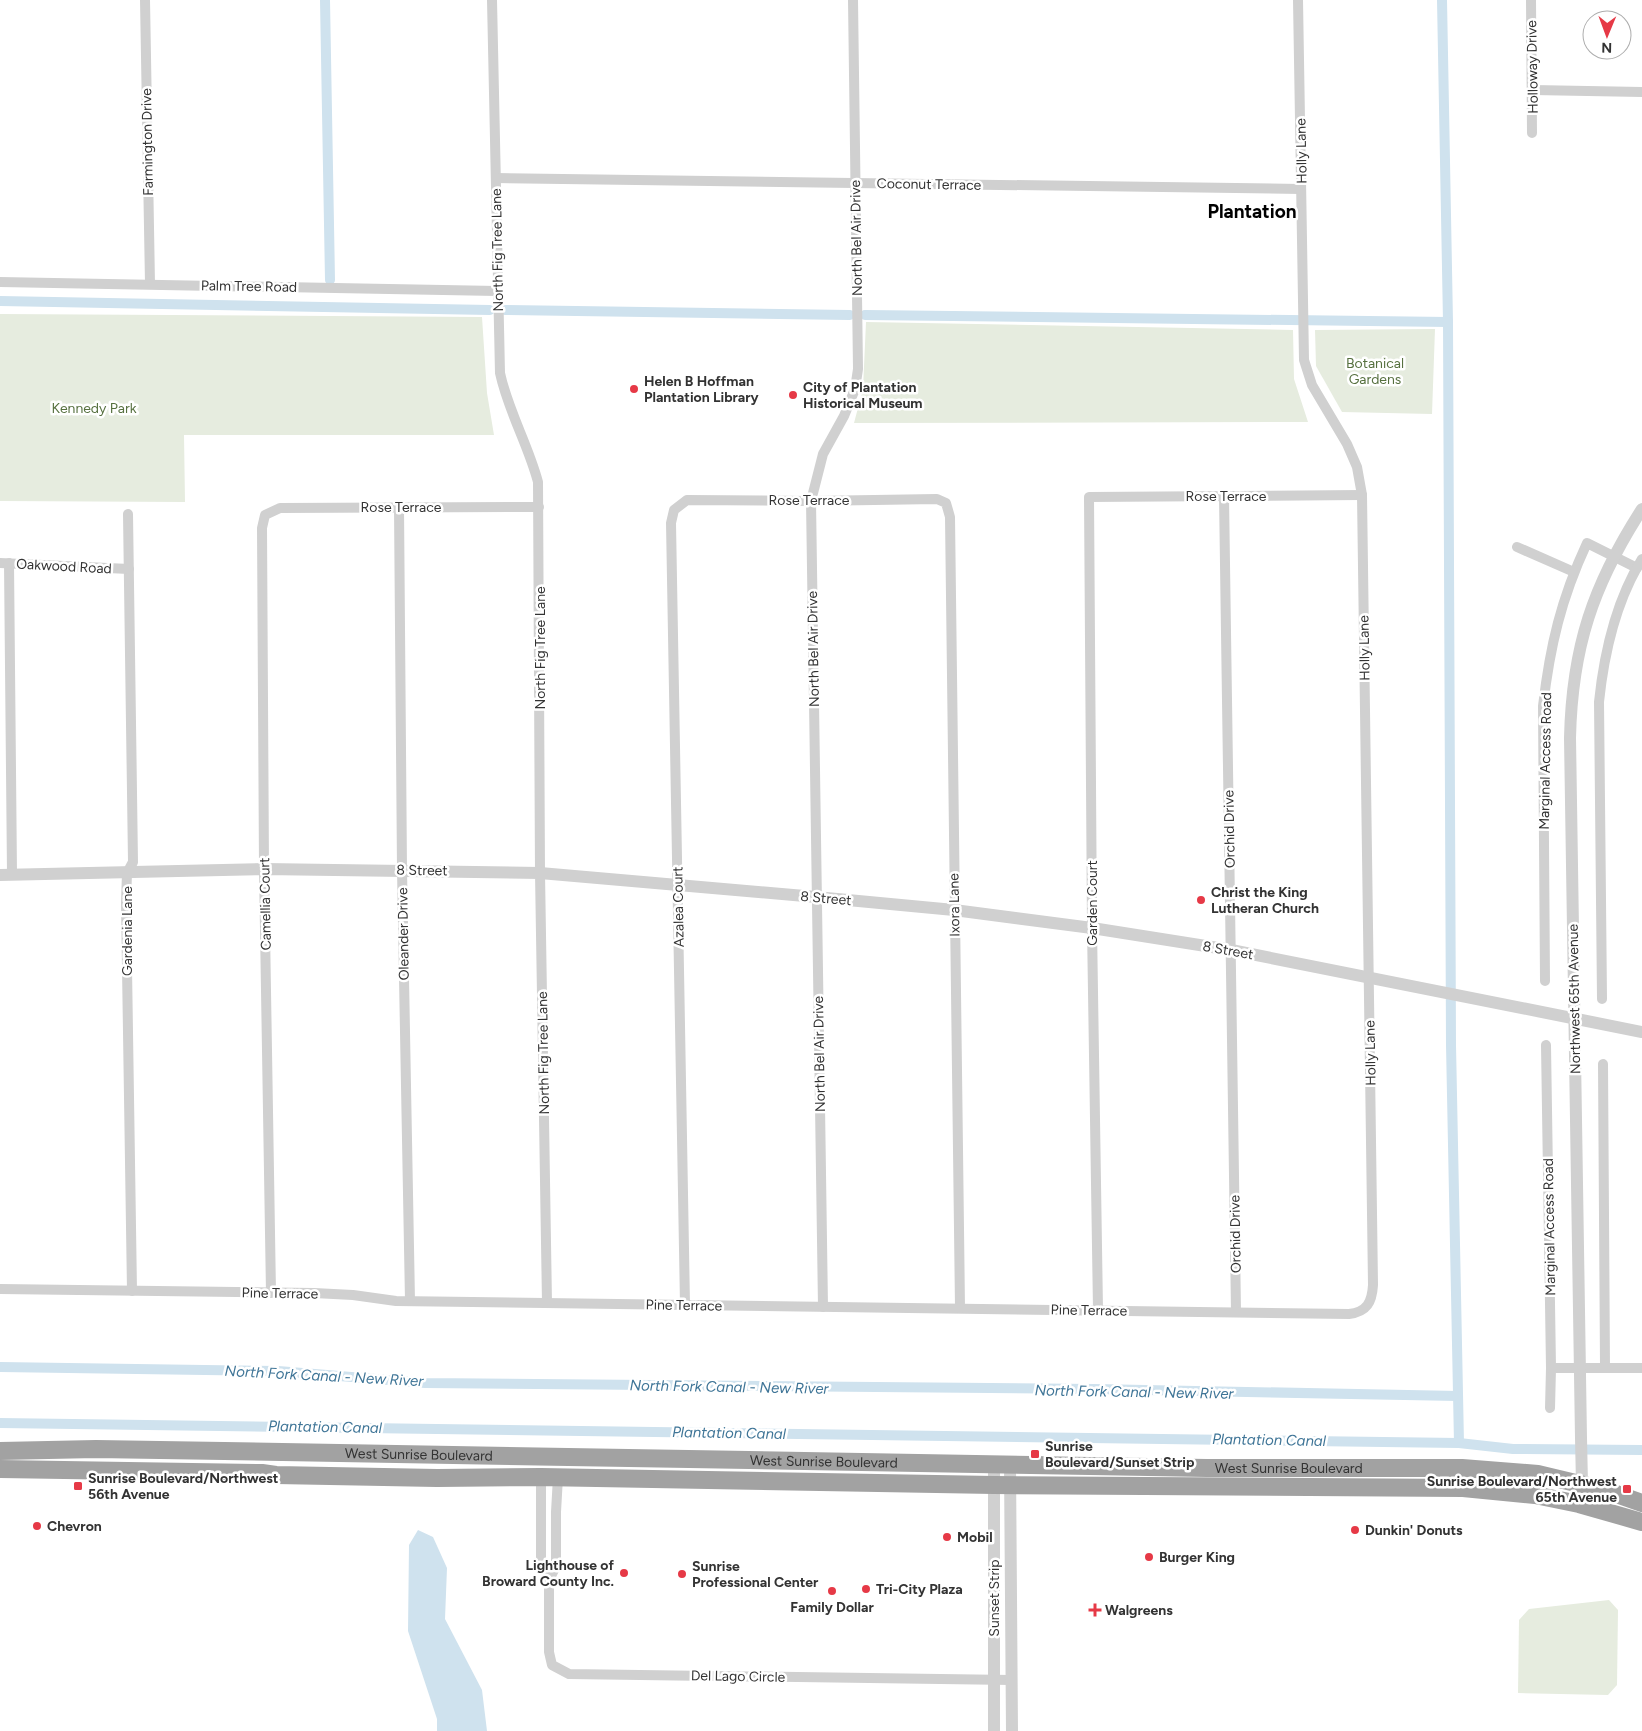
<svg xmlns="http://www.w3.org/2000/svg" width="1642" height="1731" font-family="Figtree,sans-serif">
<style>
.green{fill:#e6ecdf}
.water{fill:#cfe2ee}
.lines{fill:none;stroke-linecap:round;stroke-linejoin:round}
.canal{stroke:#cfe2ee;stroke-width:10}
.minor{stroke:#d0d0d0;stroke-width:10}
.tertiary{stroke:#d0d0d0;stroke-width:12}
.trunk{stroke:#a2a2a2;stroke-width:18}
.poi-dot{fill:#e63946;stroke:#fff;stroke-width:2}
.labels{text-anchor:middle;stroke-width:5;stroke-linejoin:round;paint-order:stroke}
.street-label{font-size:14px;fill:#333;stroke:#fff}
.park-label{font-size:14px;fill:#56703f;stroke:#fff}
.poi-label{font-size:14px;font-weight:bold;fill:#333;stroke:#fff;text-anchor:start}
.water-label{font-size:15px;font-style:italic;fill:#3f7597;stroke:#fff}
.district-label{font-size:19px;font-weight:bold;fill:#000;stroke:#fff}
</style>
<rect width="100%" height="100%" fill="#fff"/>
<g class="green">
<polygon points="0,314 482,317 487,393 494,435 184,435 185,502 0,501"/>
<polygon points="866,322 1293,330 1294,379 1308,422 854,423 863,389"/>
<polygon points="1435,329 1432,414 1342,412 1316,366 1315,330"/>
<polygon points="1609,1600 1618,1610 1617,1685 1608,1695 1518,1693 1519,1620 1529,1609"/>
</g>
<polygon class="water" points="418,1530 433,1537 447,1568 445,1619 482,1690 487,1731 437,1731 437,1719 408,1631 409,1545"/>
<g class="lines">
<g class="canal">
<polyline points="325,0 330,280"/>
<polyline points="1442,0 1448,322 1451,1045 1459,1443"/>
<polyline points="0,301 490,310"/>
<polyline points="505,310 850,315"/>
<polyline points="865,315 1448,322"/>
<polyline points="0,1367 278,1371 425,1383 1095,1389 1458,1396"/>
<polyline points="0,1423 1459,1443 1513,1449 1642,1450"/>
</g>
<g class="minor">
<polyline points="145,0 150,284"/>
<path d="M492,0L500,373C508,411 528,444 538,482L540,873L547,1303"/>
<polyline points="1531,0 1532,133"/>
<polyline points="1533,90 1642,92"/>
<polyline points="496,178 1301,189"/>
<polyline points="0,282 497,291"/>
<polyline points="1224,496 1236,1312"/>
<polyline points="399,507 402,870 410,1301"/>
<polyline points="128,514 133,862 127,873 126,903 132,1291"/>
<polyline points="1517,547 1574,572"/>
<polyline points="0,563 129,569"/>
<polyline points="9,563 12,874"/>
<path d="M1545,981L1543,706C1550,646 1561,599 1587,543L1637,568"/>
<path d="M1602,999L1599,702C1604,654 1616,601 1642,559"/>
<polyline points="1546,1045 1551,1368 1550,1408"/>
<polyline points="1603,1064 1605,1367"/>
<path d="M0,1289L314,1293L353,1295L396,1301L1349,1314C1367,1312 1372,1302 1373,1285L1362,495L1357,467L1347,444L1312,385L1304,360L1298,0"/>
<polyline points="271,1293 264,869 262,528 265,515 280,508 539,507"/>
<polyline points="685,1305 671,523 674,510 687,500 811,501 937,499 946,503 950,517 960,1308"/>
<polyline points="823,1307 811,501 823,454 844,416 855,389 858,369 853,0"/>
<polyline points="1098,1310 1092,928 1089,497 1362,495"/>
<polyline points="1551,1368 1642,1368"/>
<polyline points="541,1477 541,1566 549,1580"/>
<polyline points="558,1477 556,1512 556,1566 549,1580 549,1652 552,1665 569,1674 1012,1680"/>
</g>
<g class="tertiary">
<polyline points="0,875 264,869 540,873 816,897 954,910 1092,928 1231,950 1642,1032"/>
<polyline points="1010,1465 1012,1731"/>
<path d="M1579,1504L1582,1484L1581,1438L1570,738C1572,647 1593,585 1642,509"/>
<polyline points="994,1731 994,1465"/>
</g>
<g class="trunk">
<path id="s1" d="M0,1451L96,1449L224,1451L1207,1468H1462L1538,1474L1605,1490L1642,1503"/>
<polyline points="0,1469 262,1473 276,1475 437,1478 541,1477 994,1485 1463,1488 1535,1495 1579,1504 1642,1522"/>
</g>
</g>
<g class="poi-dot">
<circle cx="634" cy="389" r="5"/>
<circle cx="793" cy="395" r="5"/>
<circle cx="1201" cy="900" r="5"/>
<rect x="1030" y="1449" width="10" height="10" rx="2.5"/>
<rect x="73" y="1481" width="10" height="10" rx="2.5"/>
<rect x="1622" y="1484" width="10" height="10" rx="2.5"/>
<circle cx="37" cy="1526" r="5"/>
<circle cx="1355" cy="1530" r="5"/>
<circle cx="947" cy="1537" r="5"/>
<circle cx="1149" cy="1557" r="5"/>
<circle cx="624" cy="1573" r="5"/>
<circle cx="682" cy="1574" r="5"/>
<circle cx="866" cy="1589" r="5"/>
<circle cx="832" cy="1591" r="5"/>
<path d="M1092.5 1602.5h5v5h5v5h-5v5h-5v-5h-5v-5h5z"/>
</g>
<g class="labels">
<g class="street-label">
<text transform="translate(1532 67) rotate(-91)" y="5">Holloway Drive</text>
<text transform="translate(147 142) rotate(-91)" y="5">Farmington Drive</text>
<text transform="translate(1301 151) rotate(-91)" y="5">Holly Lane</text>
<text transform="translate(929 184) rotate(1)" y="5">Coconut Terrace</text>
<text transform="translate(856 238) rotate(-91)" y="5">North Bel Air Drive</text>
<text transform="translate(497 250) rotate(-91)" y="5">North Fig Tree Lane</text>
<text transform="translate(249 286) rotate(1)" y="5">Palm Tree Road</text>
<text x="1226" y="501">Rose Terrace</text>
<text x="809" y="505">Rose Terrace</text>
<text x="401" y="512">Rose Terrace</text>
<text transform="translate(64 566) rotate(3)" y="5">Oakwood Road</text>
<text transform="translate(540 648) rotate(-90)" y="5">North Fig Tree Lane</text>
<text transform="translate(1364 648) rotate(-91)" y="5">Holly Lane</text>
<text transform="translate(813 649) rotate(-91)" y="5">North Bel Air Drive</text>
<text transform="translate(1545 761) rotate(-89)" y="5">Marginal Access Road</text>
<text transform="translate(1229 829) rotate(-91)" y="5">Orchid Drive</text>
<text transform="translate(422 870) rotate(1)" y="5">8 Street</text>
<text transform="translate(826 898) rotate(5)" y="5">8 Street</text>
<text transform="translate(1092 903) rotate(-90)" y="5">Garden Court</text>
<text transform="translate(265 904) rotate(-91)" y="5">Camellia Court</text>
<text transform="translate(954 905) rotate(-91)" y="5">Ixora Lane</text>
<text transform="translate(678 907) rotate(-91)" y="5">Azalea Court</text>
<text transform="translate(127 931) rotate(-90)" y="5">Gardenia Lane</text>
<text transform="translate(403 934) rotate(-91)" y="5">Oleander Drive</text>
<text transform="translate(1228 950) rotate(10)" y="5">8 Street</text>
<text transform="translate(1574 999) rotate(-91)" y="5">Northwest 65th Avenue</text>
<text transform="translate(543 1053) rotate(-91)" y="5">North Fig Tree Lane</text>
<text transform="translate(1370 1053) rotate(-91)" y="5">Holly Lane</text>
<text transform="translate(819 1054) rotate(-91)" y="5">North Bel Air Drive</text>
<text transform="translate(1549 1227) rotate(-91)" y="5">Marginal Access Road</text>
<text transform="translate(1235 1234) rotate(-91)" y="5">Orchid Drive</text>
<text transform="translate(280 1293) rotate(1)" y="5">Pine Terrace</text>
<text transform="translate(684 1305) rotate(1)" y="5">Pine Terrace</text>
<text transform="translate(1089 1310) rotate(1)" y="5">Pine Terrace</text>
<text dy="5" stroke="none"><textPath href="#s1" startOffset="419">West Sunrise Boulevard</textPath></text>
<text dy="5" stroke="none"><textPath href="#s1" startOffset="824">West Sunrise Boulevard</textPath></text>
<text dy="5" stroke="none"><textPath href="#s1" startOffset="1289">West Sunrise Boulevard</textPath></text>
<text transform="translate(994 1598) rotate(-90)" y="5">Sunset Strip</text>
<text transform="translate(738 1676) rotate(1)" y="5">Del Lago Circle</text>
</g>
<g class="park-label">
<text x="1375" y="368">Botanical<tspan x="1375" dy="16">Gardens</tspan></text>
<text x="94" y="413">Kennedy Park</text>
</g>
<g class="poi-label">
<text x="644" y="386">Helen B Hoffman<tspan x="644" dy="16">Plantation Library</tspan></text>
<text x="803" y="392">City of Plantation<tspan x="803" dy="16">Historical Museum</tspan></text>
<text x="1211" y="897">Christ the King<tspan x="1211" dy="16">Lutheran Church</tspan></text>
<text x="1045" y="1451">Sunrise<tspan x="1045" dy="16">Boulevard/Sunset Strip</tspan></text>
<text x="88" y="1483">Sunrise Boulevard/Northwest<tspan x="88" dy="16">56th Avenue</tspan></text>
<text x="1617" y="1486" text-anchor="end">Sunrise Boulevard/Northwest<tspan x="1617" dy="16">65th Avenue</tspan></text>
<text x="47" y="1531">Chevron</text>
<text x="1365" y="1535">Dunkin' Donuts</text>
<text x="957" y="1542">Mobil</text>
<text x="1159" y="1562">Burger King</text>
<text x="614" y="1570" text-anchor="end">Lighthouse of<tspan x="614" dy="16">Broward County Inc.</tspan></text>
<text x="692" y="1571">Sunrise<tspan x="692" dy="16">Professional Center</tspan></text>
<text x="876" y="1594">Tri-City Plaza</text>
<text x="832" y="1612" text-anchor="middle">Family Dollar</text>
<text x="1105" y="1615">Walgreens</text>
</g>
<g class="water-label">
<text transform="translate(324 1376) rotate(3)" y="5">North Fork Canal - New River</text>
<text transform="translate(729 1387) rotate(1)" y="5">North Fork Canal - New River</text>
<text transform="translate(1134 1392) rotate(1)" y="5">North Fork Canal - New River</text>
<text transform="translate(325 1427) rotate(1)" y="5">Plantation Canal</text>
<text transform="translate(729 1433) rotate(1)" y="5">Plantation Canal</text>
<text transform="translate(1269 1440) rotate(1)" y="5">Plantation Canal</text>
</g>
<g class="district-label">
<text x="1252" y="218">Plantation</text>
</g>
</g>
<g transform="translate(1607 35) rotate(181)"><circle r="24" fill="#ffffff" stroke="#adadad"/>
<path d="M0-4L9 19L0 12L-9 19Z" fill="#e63946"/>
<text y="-8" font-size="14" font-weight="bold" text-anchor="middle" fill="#333333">N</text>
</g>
</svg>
